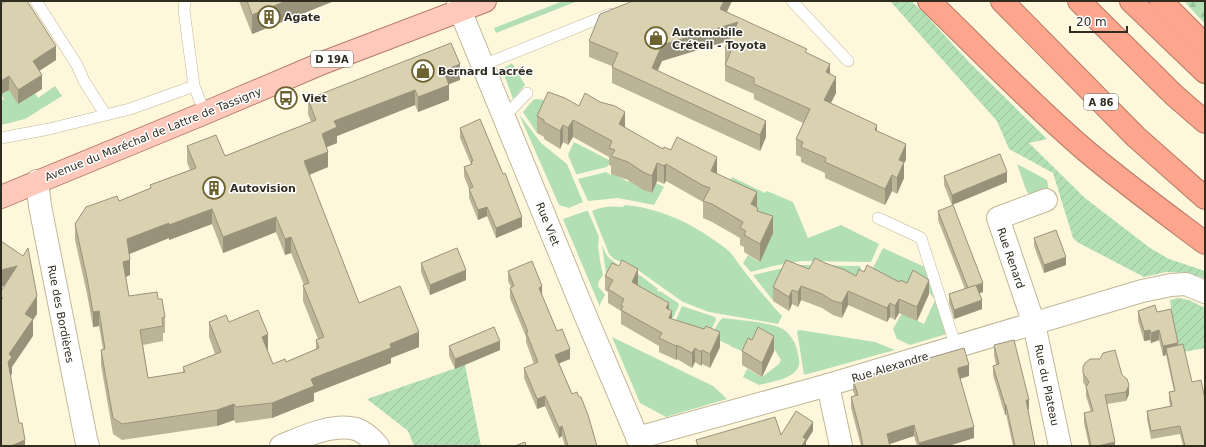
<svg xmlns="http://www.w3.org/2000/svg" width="1206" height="447" font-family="'DejaVu Sans',sans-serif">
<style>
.grass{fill:#b2dfb4}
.forest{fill:url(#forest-firs)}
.garden{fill:url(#garden-furrows)}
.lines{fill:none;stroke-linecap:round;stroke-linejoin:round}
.service-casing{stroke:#c0b797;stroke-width:12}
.minor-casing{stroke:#c0b797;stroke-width:24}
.primary-casing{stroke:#b57b66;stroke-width:24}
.motorway-casing{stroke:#b57b66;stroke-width:24}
.service{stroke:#fff;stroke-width:11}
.minor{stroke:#fff;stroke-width:22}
.primary{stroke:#fec9bb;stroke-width:22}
.motorway{stroke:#fda58d;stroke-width:22}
.wall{fill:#bbb497;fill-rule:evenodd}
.shaded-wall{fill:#99927b}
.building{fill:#dad1b0;stroke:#99927b;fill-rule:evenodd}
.labels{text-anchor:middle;stroke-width:3;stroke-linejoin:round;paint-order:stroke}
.shield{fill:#fff;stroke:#6e6b62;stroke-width:1}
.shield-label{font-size:10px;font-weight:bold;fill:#302c1f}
.poi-label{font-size:11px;font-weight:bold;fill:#302c1f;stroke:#fff;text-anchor:start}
.street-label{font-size:11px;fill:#302c1f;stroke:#fff}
</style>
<defs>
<pattern id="forest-firs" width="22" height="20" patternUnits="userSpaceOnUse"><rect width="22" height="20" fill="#b2dfb4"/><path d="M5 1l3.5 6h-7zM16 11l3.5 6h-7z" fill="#99c09a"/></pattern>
<pattern id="garden-furrows" width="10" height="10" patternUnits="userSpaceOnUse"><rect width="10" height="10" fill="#b2dfb4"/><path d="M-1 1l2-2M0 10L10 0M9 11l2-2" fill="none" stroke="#99c09a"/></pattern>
</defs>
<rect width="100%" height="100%" fill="#fff7dc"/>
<g class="grass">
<polygon points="563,1 578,1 496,33 494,28"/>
<polygon points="512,63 525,85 513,99 502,69"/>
<polygon points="55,86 62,96 25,119 1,125 1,101 4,99 1,94 9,90 35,93 38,98"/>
<polygon points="536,99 555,101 548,109 537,133 523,112 533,100"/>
<polygon points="519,114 541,143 567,164 583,202 569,208 559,205"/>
<polygon points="574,142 611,161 607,167 578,174 576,174 568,155"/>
<polygon points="1017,164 1047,180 1049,191 1031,198 1026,190"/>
<polygon points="606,172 611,175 613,173 628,182 630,179 636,183 635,185 651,193 656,183 664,187 654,205 618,198 588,201 578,179"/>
<polygon points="732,177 765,193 767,191 793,202 808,238 841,225 879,244 871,262 801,261 773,266 751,272 743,263 748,255 759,262 724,194"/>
<path d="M623,205C656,207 687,221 714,240C719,244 725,247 729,251C736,259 741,268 748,276C759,290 770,303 782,316L778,324L709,312L683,302L635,268L614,259L609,254L592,211C603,206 612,206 624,207Z"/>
<polygon points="586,211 588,211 599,237 598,246 600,261 603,275 599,281 598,286 605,295 600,304 600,307 563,219"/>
<polygon points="602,245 607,256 618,265 615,271 612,270 606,273"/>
<polygon points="883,248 927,268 950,333 910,345 897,339 893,329 902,313 924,324 935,300 929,292 913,285 867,280"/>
<polygon points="802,265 860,266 863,276 774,302 753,275 792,266"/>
<polygon points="626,268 641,276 658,289 657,290 659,292 660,291 678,303 679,305 673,318 670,316 653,309"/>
<polygon points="682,306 715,317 716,320 706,340 671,331"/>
<path d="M723,318C737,320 769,322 781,328C789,332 795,341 797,350C798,354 800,361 799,365C796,379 770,382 759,385L743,377L747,369L762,377L779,364L781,360L774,349L744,352L730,346V344L729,345L714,338C713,332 717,322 723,318Z"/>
<polygon points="800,330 875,342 895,350 804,375 797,331"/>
<polygon points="612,337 713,386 727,399 666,417 640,403"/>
</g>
<polygon class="forest" points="1184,1 1205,1 1205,24"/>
<g class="garden">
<polygon points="890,1 911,1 924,13 969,62 1047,139 1029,143 1085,198 1150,248 1169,259 1205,271 1205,278 1188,273 1166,272 1144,277 1077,242 1073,238 1053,173 1009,149 997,121"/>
<polygon points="1178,298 1189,300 1205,308 1205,348 1178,353 1170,300"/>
<polygon points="465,365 481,446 414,446 408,431 367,399"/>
</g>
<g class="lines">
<g class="service-casing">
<g id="service">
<polyline points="36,1 77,65 84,81 105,114"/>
<polyline points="185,1 184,10 194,86 205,113"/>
<polyline points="792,1 848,61"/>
<polyline points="483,65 610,14"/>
<polyline points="504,117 527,93"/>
<polyline points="1,138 49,129 130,109 194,86"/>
<polyline points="878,218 921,238 956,347"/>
</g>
</g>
<g class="minor-casing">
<g id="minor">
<polyline points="458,1 460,10 586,317 641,446"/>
<polyline points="37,181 40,206 86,439 88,446"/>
<polyline points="1046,200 998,218 1034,324 1060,446"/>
<polyline points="828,385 841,446"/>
<polyline points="637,438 828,385 1142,291 1171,285 1186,284 1205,292"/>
<path d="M281,446C303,437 332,423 356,429C365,432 372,439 378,446"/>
</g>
</g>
<g class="primary-casing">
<polyline id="primary" points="1,197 205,113 325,62 485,1"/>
</g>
<g class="motorway-casing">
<g id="motorway">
<path d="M929,1C981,51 1031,104 1085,150C1124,183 1165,213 1205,243"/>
<polyline points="1002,1 1136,137 1205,198"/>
<polyline points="1079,1 1174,95 1205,122"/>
<polyline points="1131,1 1205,72"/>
<polyline points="1161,1 1205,45"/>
</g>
</g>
<use href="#service" class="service"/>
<use href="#minor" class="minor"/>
<use href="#primary" class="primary"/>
<use href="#motorway" class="motorway"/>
</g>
<g class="wall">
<polygon points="239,1 334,1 252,34"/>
<polygon points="633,1 732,1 727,12 807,53 830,74 836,93 831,103 877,131 906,160 904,163 904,178 897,194 892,191 885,205 825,178 825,173 801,162 801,157 796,155 796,139 803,123 754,99 754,94 725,81 725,48 729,40 662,61 657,71 766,137 760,151 612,83 612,66 589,57 589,41"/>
<polygon points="1,4 56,60 39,71 42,89 18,104 9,90 1,94"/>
<path d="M460,80L449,84V100L418,112L415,105L337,136V143L327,147L328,167L309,175L359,303L419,347L391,358V363L314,393V401L272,418L236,423L234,420L217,426L122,440L113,434L101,365V350L103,349L99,326L93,327L87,294L75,240V224L119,201L150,189V185L190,170L187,162V146L225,156L311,122L308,114V99ZM212,224L223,253L276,232L285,255L291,253L304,285H303V301L318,339L316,340V349L286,362L273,364L267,350H268L229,322H209V337L215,354L183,367V373L148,378L143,345L163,341V333H165V317L158,299L129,296L126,277L130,275L129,254L169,238V240Z"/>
<polygon points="579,106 625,128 663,149 717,173 757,207 758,211 773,233 760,262 744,252 744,247 740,245 740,238 712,222 703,218 703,202 666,181 664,184 657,181 652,193 643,190 628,180 611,174 611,166 609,165 609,157 573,137 568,145 563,142 560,149 544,139 544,137 537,133 537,116"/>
<polygon points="460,128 522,227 496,238 487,216 478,220 469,198 469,189 464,176 464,167 471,164 460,138"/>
<polygon points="944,176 1007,182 952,205 944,185"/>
<polygon points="938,211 983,292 979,293 982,309 954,319 949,303 949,294 965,289 938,220"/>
<polygon points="1034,238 1066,265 1044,273 1034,246"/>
<polygon points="421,263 466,280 430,295 421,272"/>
<polygon points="825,263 856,276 864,272 899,282 907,283 929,294 917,321 899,313 895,320 890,317 887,322 848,305 842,318 833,315 822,308 801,300 798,307 792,304 789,311 773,301 773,287 809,269"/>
<polygon points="508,271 542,296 557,331 570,359 559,363 572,394 597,446 565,446 562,436 559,438 545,406 537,409 524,378 524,368 534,364 526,342 526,337 510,298 510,288 511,287 508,281"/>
<polygon points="605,276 638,284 637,284 669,309 672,319 720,347 710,368 702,364 701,366 695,362 692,368 677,359 676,360 659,352 659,346 621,324 621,311 608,303 608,292 605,290"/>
<polygon points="1138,311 1157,312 1178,345 1205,446 1183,446 1180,434 1151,439 1147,419 1147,411 1170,406 1169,400 1169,392 1174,391 1166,355 1163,356 1159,340 1151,343 1150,340 1144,341 1138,321"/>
<polygon points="752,340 774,351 762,377 742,365 742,351"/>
<polygon points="994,345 1029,409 1028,410 1035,446 1013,446 1006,414 1005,415 993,375 993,366 996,365 994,355"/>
<polygon points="449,346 500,350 455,369 449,356"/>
<polygon points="1100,359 1129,394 1126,401 1107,404 1115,446 1089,446 1084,423 1084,413 1091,412 1086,396 1086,387 1083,382 1083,367"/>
<polygon points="969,376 960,379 974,438 948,446 917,446 914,436 889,444 890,446 861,446 851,408 851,397 855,396 853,391 853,380"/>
</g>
<g class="shaded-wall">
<polygon points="286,1 334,1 252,34 252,15"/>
<polygon points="724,1 732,1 720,25 720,9"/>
<polygon points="738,22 738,38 662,61 652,84 652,68 662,45"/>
<polygon points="56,46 56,60 33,75 33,61"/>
<polygon points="460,64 460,80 444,86 444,71"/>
<polygon points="830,64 830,80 826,72"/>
<polygon points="42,75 42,89 18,104 18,90"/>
<polygon points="9,76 9,90 1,94 1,81"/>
<polygon points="836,77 836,93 824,116 824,100"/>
<polygon points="449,85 449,100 418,112 418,97"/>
<polygon points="415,90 415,105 337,136 337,143 322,149 322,134 334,121"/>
<polygon points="625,112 625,130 619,124"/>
<polygon points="573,120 573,137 568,145 568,128"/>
<polygon points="766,121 766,137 760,151 760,135"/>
<polygon points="563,125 563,142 560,149 560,131"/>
<polygon points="877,125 877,141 875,130"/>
<polygon points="906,144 906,160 904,163 904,178 897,194 897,178 899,160"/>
<polygon points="328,152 328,167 304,177 304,161"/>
<polygon points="717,157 717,174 711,171"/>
<polygon points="657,163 657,181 652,193 652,176"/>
<polygon points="666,164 666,181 664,184 664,166"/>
<polygon points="1007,172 1007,182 952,205 952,195"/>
<polygon points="892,175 892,191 885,205 885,189"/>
<polygon points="757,192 757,208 758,208 758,225 751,204"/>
<polygon points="487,207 487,216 478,220 478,210"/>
<polygon points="212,209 212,224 169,240 169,225"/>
<polygon points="773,216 773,233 760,262 760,244"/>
<polygon points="276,217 276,232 223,253 223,237"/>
<polygon points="522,217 522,227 496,238 496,228"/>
<polygon points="169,223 169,238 127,255 127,239"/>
<polygon points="291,237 291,253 285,255 285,239"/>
<polygon points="1066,257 1066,265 1044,273 1044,265"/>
<polygon points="130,260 130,275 123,278 123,262"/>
<polygon points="17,266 17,283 1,287 1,270"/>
<polygon points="638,269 638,284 632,296 632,282"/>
<polygon points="466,270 466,280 430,295 430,285"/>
<polygon points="929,280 929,294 917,321 917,307"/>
<polygon points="983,283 983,292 968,297 968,289"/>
<polygon points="542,286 542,296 539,297 539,288"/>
<polygon points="801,286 801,300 798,307 798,292"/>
<polygon points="792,290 792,304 789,311 789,297"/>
<polygon points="848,291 848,305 842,318 842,303"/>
<polygon points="37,296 37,314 33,320 33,336 12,367 12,374 8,380 8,362 9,354 25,314"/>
<polygon points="899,299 899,313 895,320 895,306"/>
<polygon points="982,300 982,309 954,319 954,310"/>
<polygon points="669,303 669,317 672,311 672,325 669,318 666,308"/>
<polygon points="890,303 890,317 887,322 887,308"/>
<polygon points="99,311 99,326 93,327 93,312"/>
<polygon points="1150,330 1150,340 1144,341 1144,331"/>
<polygon points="1159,330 1159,340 1151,343 1151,333"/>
<polygon points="419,332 419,347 391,358 391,363 314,393 314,401 272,418 272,403 311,379 390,344"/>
<polygon points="720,332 720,347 710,368 710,354"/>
<polygon points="268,334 268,350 262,352 262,337"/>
<polygon points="774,336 774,351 762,377 762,363"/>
<polygon points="500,341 500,350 455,369 455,359"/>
<polygon points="1178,343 1178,353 1166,348 1166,355 1163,356 1163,346"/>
<polygon points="677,345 677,359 676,360 676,346"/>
<polygon points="695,348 695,362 692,368 692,353"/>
<polygon points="570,349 570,359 555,365 555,355"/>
<polygon points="702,350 702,364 701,366 701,352"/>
<polygon points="969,365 969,376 958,379 958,368"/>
<polygon points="1129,385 1129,394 1126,401 1126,392"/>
<polygon points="545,396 545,406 537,409 537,399"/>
<polygon points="1026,400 1029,400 1029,409 1026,410"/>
<polygon points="234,404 234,420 217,426 217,410"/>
<polygon points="1005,405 1006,405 1006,414 1005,415"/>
<polygon points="813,422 813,431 806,442 806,446 802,446 803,437"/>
<polygon points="914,425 914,436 887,445 887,434"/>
<polygon points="562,426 562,436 559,438 559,428"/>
<polygon points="974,427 974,438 948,446 919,446 919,443"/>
<polygon points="25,440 25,446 11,446"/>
<polygon points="1115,442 1115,446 1098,446"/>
</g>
<g class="building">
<polygon points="6,1 27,1 56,46 33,61 42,75 18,90 9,76 1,81 1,4 2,4"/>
<polygon points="247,1 286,1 252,15"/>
<polygon points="633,1 724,1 720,9 807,49 805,52 830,64 826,72 836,77 824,100 877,125 875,130 906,144 899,160 904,162 897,178 892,175 885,189 825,162 826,158 801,147 803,142 796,139 810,109 754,84 754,78 725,65 731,51 725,48 738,22 662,45 652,68 766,121 760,135 612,67 618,53 589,41 600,14"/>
<path d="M451,43L460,64L444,71L449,85L418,97L415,90L334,121L337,127L322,134L328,152L304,161L359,303L400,286L419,332L390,344L391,348L311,379L314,386L272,403L236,407L234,404L217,410L122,424L113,418L101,350L105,349L99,311L93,312L87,278L75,224L86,207L117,196L119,201L151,188L150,185L196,168L187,146L216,135L225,156L316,120L308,99ZM212,209L223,237L276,217L285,239L291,237L309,283L303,285L324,337L316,340L319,348L286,362L285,359L273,364L262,337L268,334L258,310L229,322L226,315L209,322L221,352L183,367L185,372L148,378L140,330L163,326L162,318L165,317L162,299H158L157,292L129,296L123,262L130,260L127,239L169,223V225Z"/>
<polygon points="548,92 565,98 579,106 585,93 600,102 615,106 625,112 619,124 663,149 664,147 671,150 677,137 717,157 711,171 757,192 751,204 758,208 757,211 773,216 760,244 744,235 746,231 740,228 743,222 712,204 703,201 710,188 702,185 666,164 664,166 657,163 652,176 643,172 628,162 611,156 615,150 609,148 612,141 573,120 568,128 563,125 560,131 544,122 544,120 537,116"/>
<polygon points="480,119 503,174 505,173 522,217 496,228 487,207 478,210 469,189 473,187 464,167 472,164 471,161 473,161 460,128"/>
<polygon points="1000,154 1007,172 952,195 944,176"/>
<polygon points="953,205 983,283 968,288 938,211"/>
<polygon points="1056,230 1066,257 1044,265 1034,238"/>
<polygon points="1,241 23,256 28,248 37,296 25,314 33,319 9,354 12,357 8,362 19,423 22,423 25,440 11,446 1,446 1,300 3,298 1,297 1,291 17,266 1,270"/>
<polygon points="457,248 466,270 430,285 421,263"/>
<polygon points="815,258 825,263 845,270 856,276 859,269 864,272 867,265 899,282 900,280 907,283 913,270 929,280 917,307 899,299 895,306 890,303 887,308 848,291 842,303 833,301 822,294 801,286 798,292 792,290 789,297 773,287 786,260 809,269"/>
<polygon points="622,260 638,269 632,282 669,303 666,308 672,311 669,318 704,329 706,326 720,332 710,354 702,350 701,352 695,348 692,353 677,345 676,346 659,338 662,333 621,310 623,306 621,305 624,299 608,289 613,280 605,276 612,263 619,266"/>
<polygon points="532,261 542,286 539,288 557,331 562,329 570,349 555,355 572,394 577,392 579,397 581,397 588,415 597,446 568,446 562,426 559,428 545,396 537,399 524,368 538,362 526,332 528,332 510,288 514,286 508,271"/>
<polygon points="976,285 982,300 954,310 949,294"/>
<polygon points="1155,305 1157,312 1171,309 1178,343 1163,346 1159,330 1151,333 1150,330 1144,331 1138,311"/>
<polygon points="494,327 500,341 455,359 449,346"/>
<polygon points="758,327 774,336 762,363 742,351 748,338 752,340"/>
<polygon points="1014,340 1029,400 1026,400 1035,446 1015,446 1006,405 1005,405 993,366 999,364 994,345"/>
<polygon points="1183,344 1192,382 1201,380 1205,399 1205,446 1185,446 1180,426 1151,431 1147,411 1172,406 1169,392 1175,391 1166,348"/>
<polygon points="964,348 969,365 958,368 958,371 974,427 919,443 914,425 887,434 890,446 863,446 860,431 851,397 858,395 853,380"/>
<polygon points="1115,350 1122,375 1127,379 1129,385 1126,392 1105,395 1115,442 1098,446 1091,446 1084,413 1093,411 1086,387 1089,382 1083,373 1083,367 1085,363 1090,359 1100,359 1103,353"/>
<polygon points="796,411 813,422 803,437 806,439 802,446 698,446 696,440 775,417 781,435"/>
<polygon points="525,442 526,446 515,446"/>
</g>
<defs>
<g id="building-ring" transform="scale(1.15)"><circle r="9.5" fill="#fff" stroke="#6d6330" stroke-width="1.5"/><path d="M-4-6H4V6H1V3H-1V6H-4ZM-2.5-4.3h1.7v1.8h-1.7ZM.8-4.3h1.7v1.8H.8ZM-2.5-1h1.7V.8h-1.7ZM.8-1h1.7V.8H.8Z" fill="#6d6330"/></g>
<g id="shop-ring" transform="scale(1.15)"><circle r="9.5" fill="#fff" stroke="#6d6330" stroke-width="1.5"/><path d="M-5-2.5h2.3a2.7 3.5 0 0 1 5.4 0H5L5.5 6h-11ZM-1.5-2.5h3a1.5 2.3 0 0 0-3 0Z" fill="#6d6330"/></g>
<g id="bus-ring" transform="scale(1.15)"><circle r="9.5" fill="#fff" stroke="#6d6330" stroke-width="1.5"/><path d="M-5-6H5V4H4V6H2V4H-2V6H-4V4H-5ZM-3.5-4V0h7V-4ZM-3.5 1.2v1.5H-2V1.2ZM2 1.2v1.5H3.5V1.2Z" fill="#6d6330"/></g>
</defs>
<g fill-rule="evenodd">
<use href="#building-ring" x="269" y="17"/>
<use href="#shop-ring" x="656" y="38"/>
<use href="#shop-ring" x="423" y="71"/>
<use href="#bus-ring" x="286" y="98"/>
<use href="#building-ring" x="214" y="188"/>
</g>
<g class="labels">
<g class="shield">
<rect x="311" y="51" width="42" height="16" rx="3"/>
<rect x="1084" y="94" width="34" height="16" rx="3"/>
</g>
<g class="shield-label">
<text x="332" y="63">D 19A</text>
<text x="1101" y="106">A 86</text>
</g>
<g class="poi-label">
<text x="284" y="21">Agate</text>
<text x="672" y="36">Automobile<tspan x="672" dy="13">Créteil - Toyota</tspan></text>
<text x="438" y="75">Bernard Lacrée</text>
<text x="302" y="102">Viet</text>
<text x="230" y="192">Autovision</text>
</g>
<g class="street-label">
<text transform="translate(153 134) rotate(-22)" y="4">Avenue du Maréchal de Lattre de Tassigny</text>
<text transform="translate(548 224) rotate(68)" y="4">Rue Viet</text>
<text transform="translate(1011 258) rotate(71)" y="4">Rue Renard</text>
<text transform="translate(61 314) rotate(79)" y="4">Rue des Bordières</text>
<text transform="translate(890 367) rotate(-17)" y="4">Rue Alexandre</text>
<text transform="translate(1047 385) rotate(78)" y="4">Rue du Plateau</text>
</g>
</g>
<rect width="1206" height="447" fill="none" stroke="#302c1f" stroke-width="4"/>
<path d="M1070 26v6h57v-6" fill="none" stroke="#302c1f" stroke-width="2"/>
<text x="1076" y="26" font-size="12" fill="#302c1f" stroke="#ffffff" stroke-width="3" paint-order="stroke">20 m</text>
</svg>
